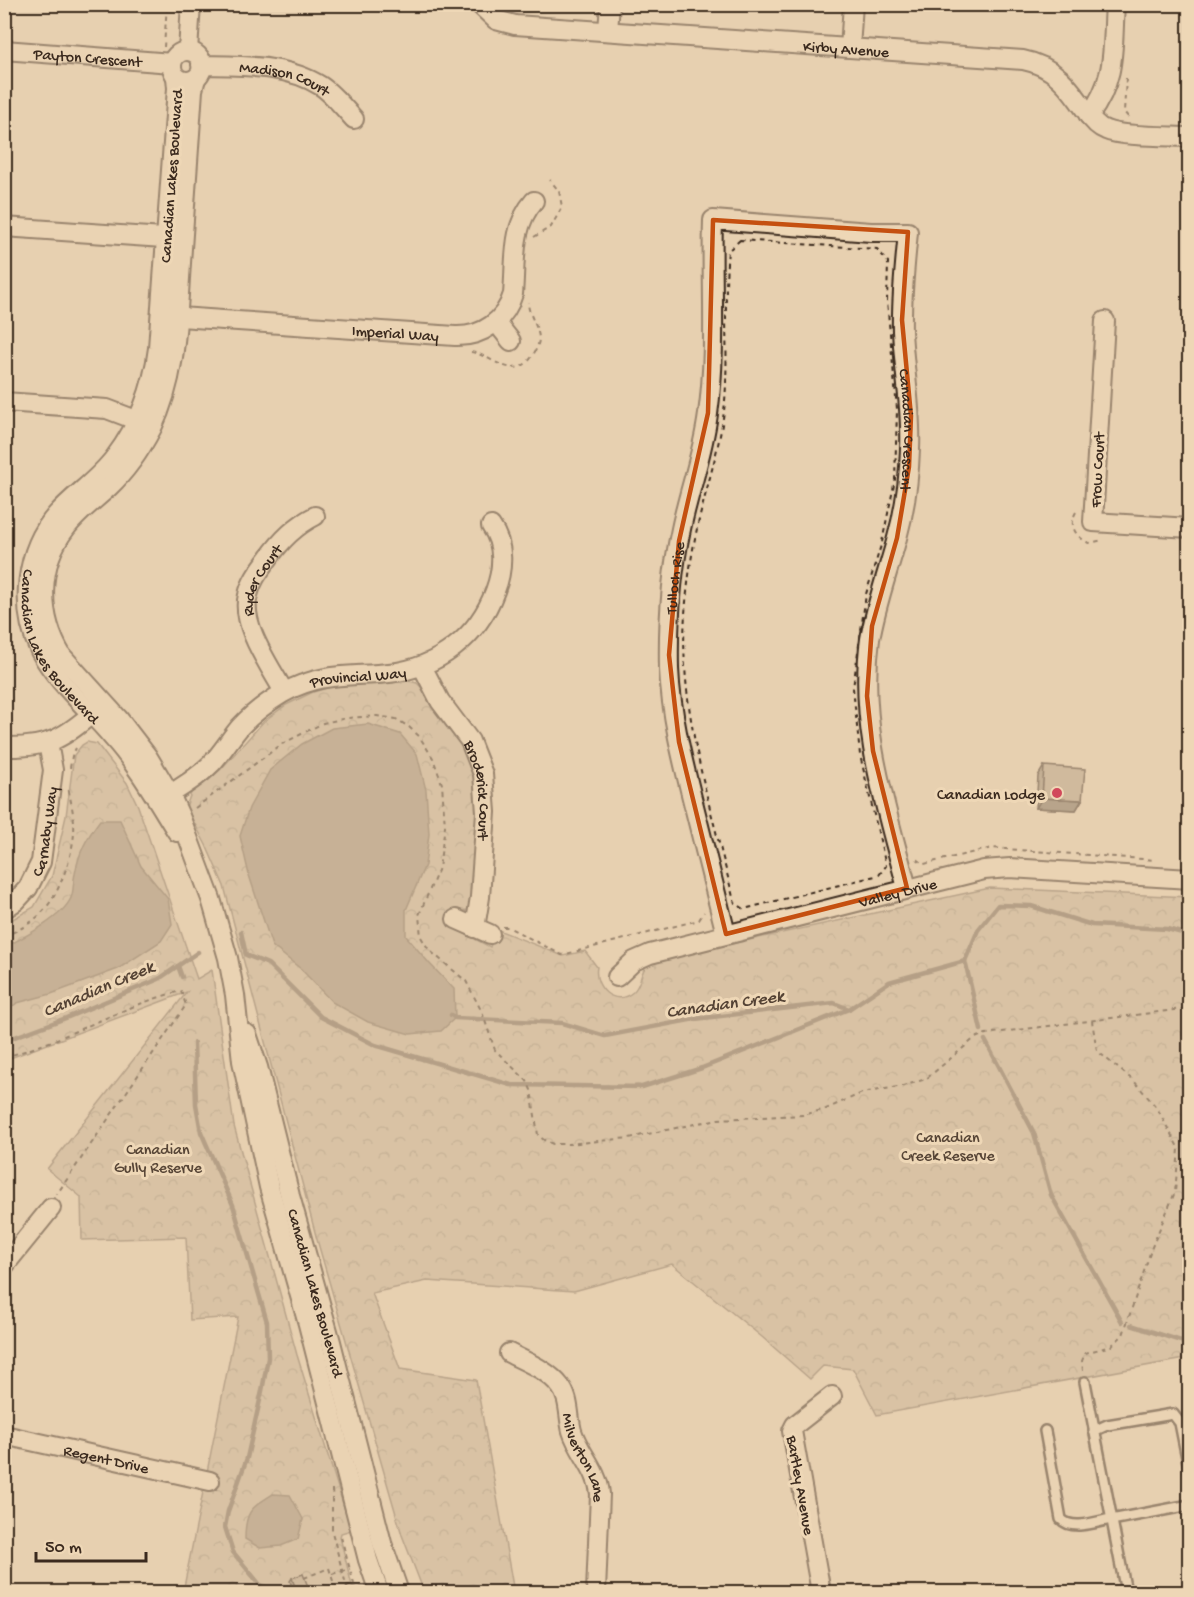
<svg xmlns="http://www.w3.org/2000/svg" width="1194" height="1597" font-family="'Gochi Hand',sans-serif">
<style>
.park{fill:url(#park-crowns);stroke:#816e5a;stroke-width:1.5}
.water{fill:#a08c74;stroke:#786552;stroke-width:1.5}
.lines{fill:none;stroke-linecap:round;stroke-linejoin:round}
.stream{stroke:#786552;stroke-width:4.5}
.lane-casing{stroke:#3b2a1e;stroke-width:14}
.street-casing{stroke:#3b2a1e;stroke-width:22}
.path{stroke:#3b2a1e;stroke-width:2;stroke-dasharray:4.5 4.5;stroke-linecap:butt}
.lane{stroke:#eed7b6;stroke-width:9}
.street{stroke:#eed7b6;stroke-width:18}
.wall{fill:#9b8972;stroke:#3b2a1e;stroke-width:1.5}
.shaded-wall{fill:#7e6f5d;stroke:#3b2a1e;stroke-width:1.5}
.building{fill:#b49f85;stroke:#3b2a1e;stroke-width:1.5}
.marked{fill:none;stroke:#c55010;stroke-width:4.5;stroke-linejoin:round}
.poi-dot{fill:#d1495b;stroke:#eed7b6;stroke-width:2}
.labels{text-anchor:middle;stroke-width:6;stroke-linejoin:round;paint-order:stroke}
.street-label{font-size:16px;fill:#3b2a1e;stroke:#eed7b6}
.poi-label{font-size:16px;fill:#3b2a1e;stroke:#eed7b6;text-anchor:end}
.park-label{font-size:16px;fill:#574536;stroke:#eed7b6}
.water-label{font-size:18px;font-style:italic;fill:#544234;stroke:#eed7b6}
</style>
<defs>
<pattern id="park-crowns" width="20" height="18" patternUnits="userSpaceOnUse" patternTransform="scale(1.5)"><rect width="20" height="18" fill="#c7b295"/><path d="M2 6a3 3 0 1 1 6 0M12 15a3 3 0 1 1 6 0" fill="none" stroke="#a39179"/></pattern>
</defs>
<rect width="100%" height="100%" fill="#e7d0b0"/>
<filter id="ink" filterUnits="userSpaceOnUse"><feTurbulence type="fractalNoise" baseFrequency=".0167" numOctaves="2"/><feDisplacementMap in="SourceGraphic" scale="12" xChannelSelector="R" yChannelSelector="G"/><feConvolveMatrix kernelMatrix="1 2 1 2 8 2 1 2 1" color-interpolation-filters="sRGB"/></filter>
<g filter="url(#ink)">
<g class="park">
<path d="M409,681L417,683L421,687L433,709L461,746L472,770L477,793V815L471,902L468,910L455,911L448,925L490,947L496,929L563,956L585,951L597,967C593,987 614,1008 633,992C641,985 640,974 646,966L657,960L990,888L1189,897V1358L877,1415L853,1369L823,1366L810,1379L762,1337L672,1264L574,1291L427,1281L372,1293L400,1369L476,1380L514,1592H424L402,1535L316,1236L224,886L206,845L186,807L191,793L209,780L222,768L264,721L286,705L313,692L338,685L379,684Z"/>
<polygon points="87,742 97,744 127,783 138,806 197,979 212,970 234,1126 297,1355 351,1530 341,1533 340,1537 352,1586 357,1588 366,1586 368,1592 183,1592 238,1317 190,1320 186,1237 82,1240 81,1197 47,1169 187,992 5,1060 4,924 34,907 52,876 66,816 74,755 82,745"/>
</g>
<g class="water">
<polygon points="368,724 400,734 417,754 426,790 429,834 425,865 406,910 406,936 429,963 454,989 455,1018 441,1031 410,1034 368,1022 332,1002 301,969 272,946 249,875 240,836 249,808 270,770 302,744 332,728"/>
<path d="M100,820H120L141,866L168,899L172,924L161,941L118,969L51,994L17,1003L5,1012V947C24,937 62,918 71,898C74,891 73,881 75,874C79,852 86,839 100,820Z"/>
<path d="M273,1494L290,1495L303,1519L298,1539L281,1546L260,1548L245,1539C245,1511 251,1508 273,1494Z"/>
</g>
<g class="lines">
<g class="stream">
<polyline points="241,932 246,955 268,964 321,1017 375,1045 511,1085 642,1087 702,1068 849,1009"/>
<polyline points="965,961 981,1030"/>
<polyline points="178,966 182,977"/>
<polyline points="451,1015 455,1018 562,1023 605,1036 695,1019 834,1003 849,1009 889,982 965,961 978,930 998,905 1031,906 1092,925 1167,929 1190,935"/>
<polyline points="985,1040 1034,1133 1051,1195 1122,1322"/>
<polyline points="4,1041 66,1018 159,979 198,952"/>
<polyline points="194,1043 196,1104 201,1132 233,1205 267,1322 268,1358 262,1391 247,1458 228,1511 225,1527 233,1552 266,1592"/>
<polyline points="1131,1325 1184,1342 1190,1341"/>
</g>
<g class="lane-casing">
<g id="lane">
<polyline points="1085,1382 1126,1592"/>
<path d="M1045,1431L1061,1519C1072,1531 1096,1522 1111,1519"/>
<polyline points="1094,1431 1107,1425 1173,1414 1180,1423 1190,1473"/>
<polyline points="1111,1520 1190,1505"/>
</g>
</g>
<g class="street-casing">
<g id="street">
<path id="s1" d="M479,4L496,20L515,25L1023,60C1054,66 1069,86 1086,111C1091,119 1097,127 1106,130C1121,137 1170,136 1190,137"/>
<polyline points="608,31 610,4"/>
<polyline points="850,48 853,4"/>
<path id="s2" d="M4,50L172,63"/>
<circle cx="187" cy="66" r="15"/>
<polyline points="188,51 191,4"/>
<path id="s3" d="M201,65C240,66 287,64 321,86C333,94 344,108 354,119"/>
<path id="s4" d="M176,77L177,88L158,348C153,388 139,425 115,457C99,479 75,494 57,514C25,550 19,608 40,651C58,684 89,709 113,738C138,766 157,800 177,832"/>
<path d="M196,78L193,90C189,148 185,205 181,263C177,320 177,376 152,428C141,449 127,470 109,487C95,500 78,512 66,528C37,565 38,616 62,656L118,718L148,757L170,794L180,816L211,899L228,958L235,995L242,1061L269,1187L308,1324L368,1560L379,1592"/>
<path d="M1089,116C1117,78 1112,49 1115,4"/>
<polyline points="4,227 178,239"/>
<path id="s5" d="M165,316L455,336C482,337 505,321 513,294C516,262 511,227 534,201"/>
<polyline points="1105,321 1093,522 1190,528"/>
<polyline points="496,322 511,341"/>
<polyline points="4,402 107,409 128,417 145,427"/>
<path id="s6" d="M422,666L440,701L470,741L483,774L486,812L480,897L475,928"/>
<path id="s7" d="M284,692C270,666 240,625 248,595C251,581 260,570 268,559C281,540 295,526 315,516"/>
<path d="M4,747C52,748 64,737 99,708"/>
<path id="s8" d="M160,800C178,790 197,778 212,763C222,752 230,739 240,727C252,714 268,702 283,693C321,672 349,677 389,673C438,668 478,637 495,591C503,570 505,545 491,526"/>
<path id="s9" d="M4,909L16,901L28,888L41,862L53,770L48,743"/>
<polyline points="456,919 490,934"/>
<path id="s10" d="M726,934C715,890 704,846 693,802C682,758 671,714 669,669C668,622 671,575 681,529C689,490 703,454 708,414C717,350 711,284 713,220L871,232H908C905,265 901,298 902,331C904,371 912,409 910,449C909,479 905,509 897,538C888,572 876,604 870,639C858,724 886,807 907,888"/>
<path id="s11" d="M617,977L634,961L650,954L984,870L1010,868L1190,879"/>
<path id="s12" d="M247,1034L258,1067L290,1196L331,1342L382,1543L399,1592"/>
<polyline points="4,1266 51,1208"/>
<path id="s13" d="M509,1353C526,1362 548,1370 560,1386C570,1398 568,1416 572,1431C579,1453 598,1470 600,1494L596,1592"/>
<path id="s14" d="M4,1435L210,1481"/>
<polyline points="821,1592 792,1431 795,1425 832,1396"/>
</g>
</g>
<g class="path">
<polyline points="164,47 167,4"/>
<polyline points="1126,78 1124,112 1129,118"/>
<polyline points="534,237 551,227 562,207 559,191 550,180"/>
<path d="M740,240L877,249L888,262L887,301L897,409L895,480L882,542L866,594L853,688L860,755L886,866L879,875L744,909L735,903L733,897C709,801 676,702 686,602C689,570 694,538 702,508C711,472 722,437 725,401C729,351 723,301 728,251Z"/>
<path d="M471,352C492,355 515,384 533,355C536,350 539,344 539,338C538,325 528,315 528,302"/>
<path d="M1076,512C1068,526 1076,537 1089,543L1103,540"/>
<polyline points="70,768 72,756 76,748"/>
<polyline points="195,808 282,744 323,723 347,718 377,716 396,719 409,727 419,736 433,758 442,784 445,826 439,868 419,915 421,937 429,950 466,981 482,1012 495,1050 527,1081 531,1090 538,1135 544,1140 553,1144 569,1144 629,1138 718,1119 803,1115 826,1109 862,1093 903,1086 926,1079 975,1038 986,1034 1190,1008"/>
<polyline points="917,859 924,864 992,848 1156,860"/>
<polyline points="503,927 508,927 562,955 699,920 704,912"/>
<path d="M4,936C42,922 56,900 68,863C72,849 75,836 74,822C73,810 70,798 68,786"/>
<path d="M4,1057C66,1041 120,1006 181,991L186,1005L57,1194"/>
<polyline points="1083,1371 1082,1361 1085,1353 1111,1346 1123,1335 1152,1247 1175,1192 1179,1149 1157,1108 1134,1081 1097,1051 1092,1021"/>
<polyline points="332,1489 332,1532 348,1592"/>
<polyline points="341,1537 354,1584"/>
<polyline points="332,1574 350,1569"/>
<polyline points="304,1578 329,1568 333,1581"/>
<polyline points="346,1586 355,1584"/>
</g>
<use href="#lane" class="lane"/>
<use href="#street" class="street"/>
</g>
<g class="wall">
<polygon points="1044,766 1082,800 1076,810 1036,808 1038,776"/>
<polygon points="292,1578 306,1592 294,1593 290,1581"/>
</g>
<polygon class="shaded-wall" points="1042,798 1082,800 1076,810 1036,808"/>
<g class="building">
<polygon points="1044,766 1085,769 1082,800 1042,798"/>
<polygon points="303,1574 309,1589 297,1593 292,1578"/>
</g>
</g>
<path d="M0 0H1194V1597H0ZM713,220L908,232L902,320L911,416L909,467L897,538L872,626L867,696L873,751L907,888L726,934L679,742L669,655L679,541L708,413Z" fill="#e7d0b0" fill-opacity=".55" fill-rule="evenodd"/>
<path class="marked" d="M713,220L908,232L902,320L911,416L909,467L897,538L872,626L867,696L873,751L907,888L726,934L679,742L669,655L679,541L708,413Z"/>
<circle class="poi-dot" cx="1057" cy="793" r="6"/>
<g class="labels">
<g class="street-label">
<text dy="6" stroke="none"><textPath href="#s1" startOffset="375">Kirby Avenue</textPath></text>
<text dy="6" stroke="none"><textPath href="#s2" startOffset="84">Payton Crescent</textPath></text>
<text dy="6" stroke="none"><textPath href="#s3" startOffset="86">Madison Court</textPath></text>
<text transform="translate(170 176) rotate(-86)" y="6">Canadian Lakes Boulevard</text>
<text dy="6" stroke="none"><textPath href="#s5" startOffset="231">Imperial Way</textPath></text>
<text dy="6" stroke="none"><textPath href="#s10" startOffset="1119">Canadian Crescent</textPath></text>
<text transform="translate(1096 470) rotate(-87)" y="6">Frow Court</text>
<text dy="6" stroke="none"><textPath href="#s10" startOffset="363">Tulloch Rise</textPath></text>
<text dy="6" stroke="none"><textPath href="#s7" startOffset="124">Ryder Court</textPath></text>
<text dy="6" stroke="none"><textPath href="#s4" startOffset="621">Canadian Lakes Boulevard</textPath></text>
<text dy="6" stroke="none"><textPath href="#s8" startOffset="242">Provincial Way</textPath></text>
<text dy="6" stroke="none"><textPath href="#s6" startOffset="140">Broderick Court</textPath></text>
<text dy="6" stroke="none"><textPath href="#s9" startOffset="92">Carnaby Way</textPath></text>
<text dy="6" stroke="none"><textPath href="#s11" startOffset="296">Valley Drive</textPath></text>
<text dy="6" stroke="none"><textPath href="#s12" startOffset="268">Canadian Lakes Boulevard</textPath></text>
<text dy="6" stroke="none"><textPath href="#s14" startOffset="105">Regent Drive</textPath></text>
<text dy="6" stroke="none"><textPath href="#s13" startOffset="138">Milverton Lane</textPath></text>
<text transform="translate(802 1485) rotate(80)" y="6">Bartley Avenue</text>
</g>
<g class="poi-label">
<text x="1045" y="799">Canadian Lodge</text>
</g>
<g class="park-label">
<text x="948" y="1142">Canadian<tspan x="948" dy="18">Creek Reserve</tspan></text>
<text x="158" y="1154">Canadian<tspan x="158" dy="18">Gully Reserve</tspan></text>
</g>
<g class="water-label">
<text transform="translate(98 988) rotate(-23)" y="6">Canadian Creek</text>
<text transform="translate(725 1003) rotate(-8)" y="6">Canadian Creek</text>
</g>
</g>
<rect width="1194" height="1597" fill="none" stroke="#eed7b6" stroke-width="24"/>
<rect x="12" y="12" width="1170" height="1573" fill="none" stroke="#3b2a1e" stroke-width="2" filter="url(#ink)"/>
<path d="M36 1552v9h110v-9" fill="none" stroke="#3b2a1e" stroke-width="3"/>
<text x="45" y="1552" font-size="18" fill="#3b2a1e" stroke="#eed7b6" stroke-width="4.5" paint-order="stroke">50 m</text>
</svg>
